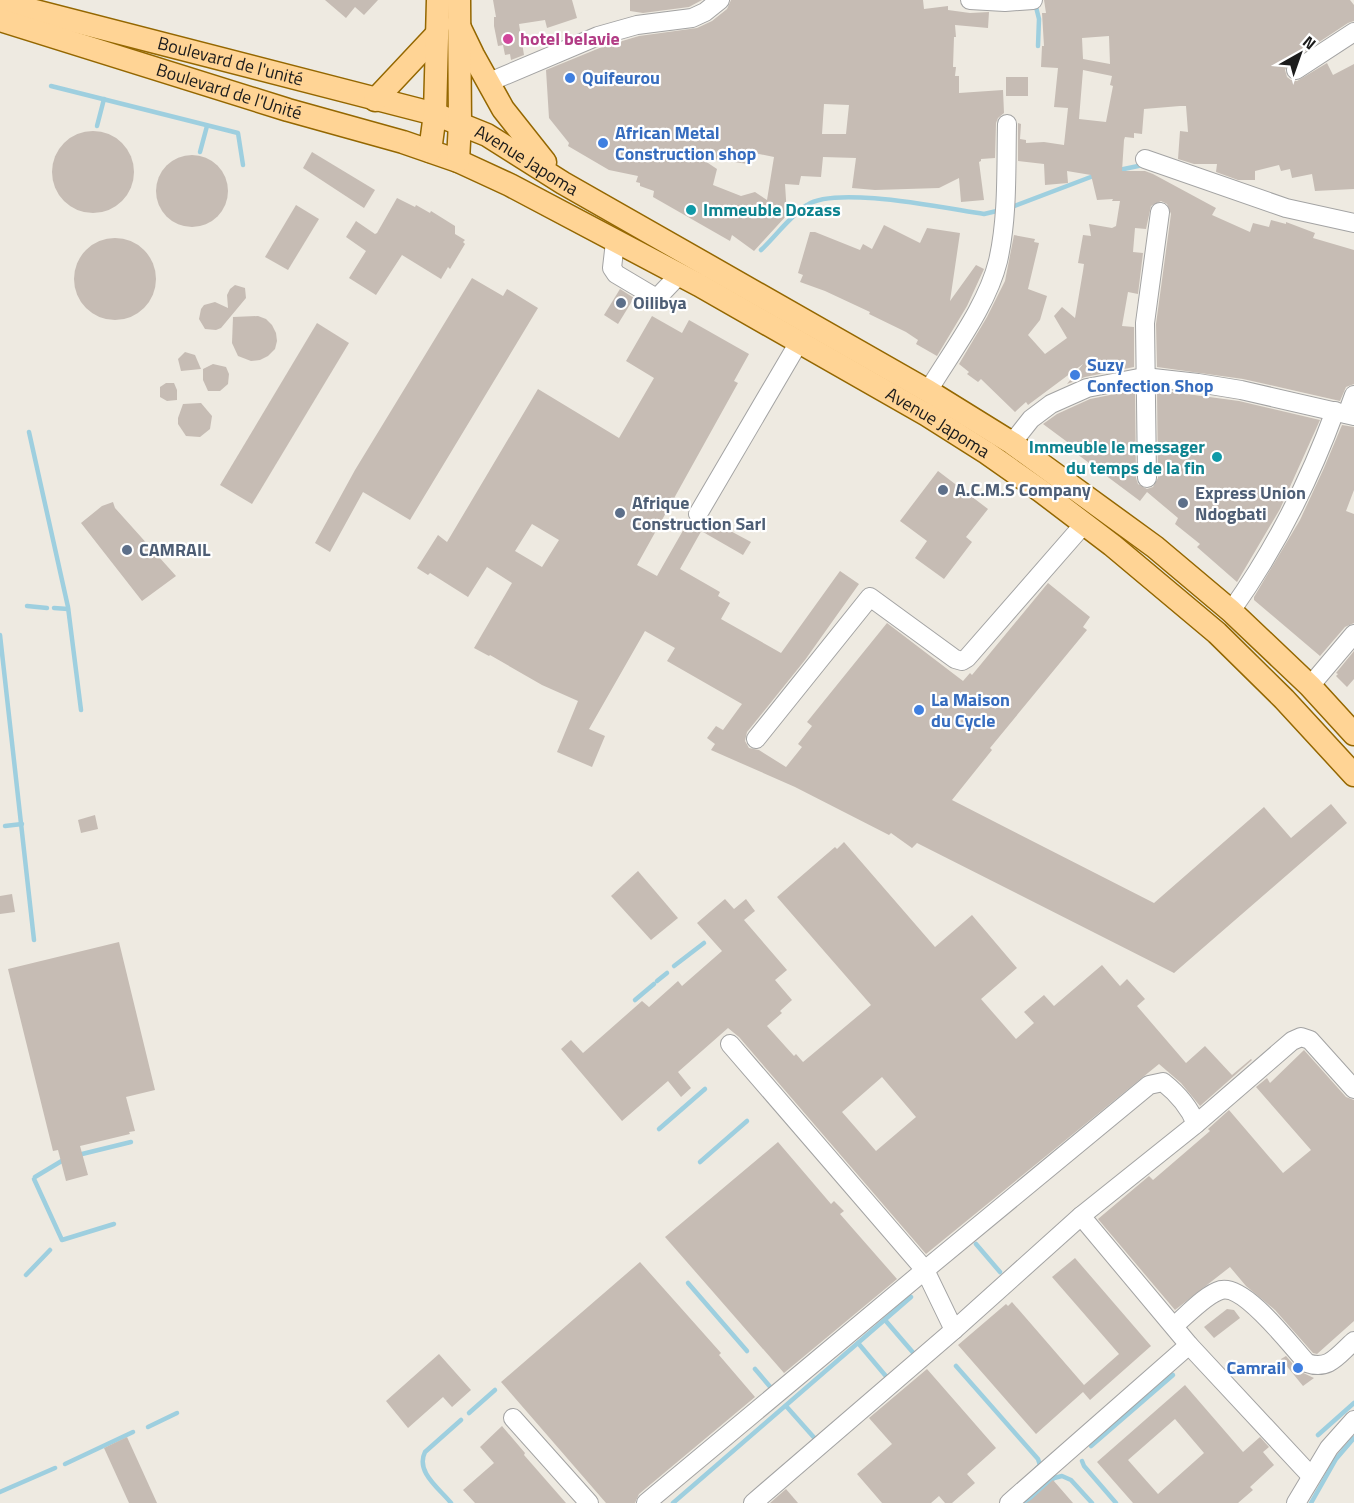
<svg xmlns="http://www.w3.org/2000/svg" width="1354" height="1503" font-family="'Titillium Web',sans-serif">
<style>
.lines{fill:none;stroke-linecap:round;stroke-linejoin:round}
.stream{stroke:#9ecfdf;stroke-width:4.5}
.building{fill:#c6bcb4;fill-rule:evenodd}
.minor-casing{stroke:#a3a3a3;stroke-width:20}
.major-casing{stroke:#946700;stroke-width:25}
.minor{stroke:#fff;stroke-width:18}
.major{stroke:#ffd495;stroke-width:22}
.hotel-dot{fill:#d1479c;stroke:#fff;stroke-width:2}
.shop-dot{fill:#3f7fe0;stroke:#fff;stroke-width:2}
.culture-dot{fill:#0f9aa8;stroke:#fff;stroke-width:2}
.service-dot{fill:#5c6f8a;stroke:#fff;stroke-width:2}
.labels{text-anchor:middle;stroke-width:4.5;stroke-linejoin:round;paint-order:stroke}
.hotel-label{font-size:18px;font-weight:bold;fill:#b23c85;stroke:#fff;text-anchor:start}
.street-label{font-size:18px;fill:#1c1c1c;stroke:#fff}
.shop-label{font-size:18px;font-weight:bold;fill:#366cbe;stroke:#fff;text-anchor:start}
.culture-label{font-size:18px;font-weight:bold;fill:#0d838f;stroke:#fff;text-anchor:start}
.service-label{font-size:18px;font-weight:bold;fill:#4e5e75;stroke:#fff;text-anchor:start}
</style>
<rect width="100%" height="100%" fill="#eeeae1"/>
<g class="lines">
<g class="stream">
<polyline points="1035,3 1039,19 1038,46"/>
<polyline points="51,86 238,133 243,165"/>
<polyline points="97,126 104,99"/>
<polyline points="200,152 207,126"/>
<polyline points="1119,170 1143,165"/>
<polyline points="1009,208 1096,175"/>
<path d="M761,250C776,236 790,216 807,205C836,185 948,209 984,214L1001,210"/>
<polyline points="29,432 68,607 81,710"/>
<polyline points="27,606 47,608"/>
<polyline points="54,608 68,609"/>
<polyline points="0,635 34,940"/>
<polyline points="5,826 22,824"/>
<polyline points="674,966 704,943"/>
<polyline points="657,981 667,973"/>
<polyline points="635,1000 654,984"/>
<polyline points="659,1129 705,1089"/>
<polyline points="78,1155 131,1142"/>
<polyline points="700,1162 747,1121"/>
<polyline points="35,1177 65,1159"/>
<polyline points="34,1179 62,1240 114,1224"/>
<polyline points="976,1244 1000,1272"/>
<polyline points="26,1275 50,1250"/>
<polyline points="688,1283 747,1351"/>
<polyline points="885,1320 916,1356"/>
<polyline points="858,1343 890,1381"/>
<polyline points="956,1366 1038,1459 1040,1465 1036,1469"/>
<polyline points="755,1369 772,1389"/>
<polyline points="786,1406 818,1442"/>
<polyline points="469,1413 495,1390"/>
<polyline points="148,1427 177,1413"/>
<polyline points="1318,1435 1354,1403"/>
<polyline points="1091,1446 1173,1375"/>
<polyline points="1082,1461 1084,1466 1116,1503"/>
<polyline points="65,1464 133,1432"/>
<polyline points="0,1492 55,1468"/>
<path d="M451,1503C440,1489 415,1472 425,1452L461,1420"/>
<polyline points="673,1503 911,1297"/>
<polyline points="1026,1503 1054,1478 1062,1476 1071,1480 1092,1503"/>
<polyline points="1311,1503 1336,1459 1354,1438"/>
</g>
</g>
<g class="building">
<polygon points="325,0 378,0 364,15 355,7 346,18"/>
<polygon points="493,0 572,0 577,18 547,28 545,20 519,24 524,55 511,60 510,54 505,55 503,45 498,46 494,26 494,17 496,17"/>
<polygon points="630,0 702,0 689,7 643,13 630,11"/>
<path d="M731,0H923L924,9L948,6V10L970,13L989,12L988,28L955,25L956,37H954L953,67H956L955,76H959V93L1003,90L1004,113L998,118L996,123L995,158L981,159V161L979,162L984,200L961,202L959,178L939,188L875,190L852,188L856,158L823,157L821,177L801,176L799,185L785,184L787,215L754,251L732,235L730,241L653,197L654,191L640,186V183L636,182L638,176L609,170L568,146L569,143L549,118L546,70L602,47L639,36L697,28L712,21L727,9ZM824,104L849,105L846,134H822ZM749,152L774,157L767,200L755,192L741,196L713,185L717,169L699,157L748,164Z"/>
<path d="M1044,0H1350L1354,5V21L1348,23L1290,61L1285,70L1287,77L1291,80L1297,81L1327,63L1333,75L1354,64V189L1315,191L1312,174L1292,178L1290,169L1281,171L1279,165L1255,171V180H1238L1216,172L1217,164H1194L1178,159L1180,131L1188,132L1186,106H1180L1144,109L1142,134L1134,133V138L1125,137L1124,140L1122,171H1145L1153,174L1216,208L1212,215L1250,232L1253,223L1269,227L1271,220L1286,224V222L1315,233L1313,238L1354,250V384L1346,387L1340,401L1243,379L1157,367L1156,324L1171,214L1167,204L1161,201L1151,206L1146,229L1135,228L1133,252L1143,253L1138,294L1128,292L1122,326L1134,327V367L1085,377L1067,384L1083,364L1028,405L1026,402L1015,412L981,379L978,382L967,374L969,372L959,364L987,317L1005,281L1014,235L1035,239L1034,242L1039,243L1028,289L1047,296L1040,320L1028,335L1045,354L1067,338L1054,316L1062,307L1075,318L1083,271L1084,264L1078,263L1083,235L1091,236L1089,224L1112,228L1116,226L1120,201H1112L1113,199L1097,200L1091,175L1067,171L1068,183L1045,185L1044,164L1018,161V123L1021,124L1020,139L1026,140V143L1044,142L1064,145L1068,108L1054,107L1058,68L1041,67L1042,46H1044L1042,13H1046ZM1109,36L1110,64L1083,59L1082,38ZM1083,70L1112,76L1110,85L1113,86L1106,122L1079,119Z"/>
<rect x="1006" y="77" width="22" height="19"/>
<circle cx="93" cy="172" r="41"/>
<polygon points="312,152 375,190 364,208 303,168"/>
<circle cx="192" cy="191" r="36"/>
<polygon points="397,198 415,207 416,205 430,213 431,211 455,226 455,234 465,240 463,242 465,244 450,269 448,267 441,279 402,255 376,295 349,278 366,251 346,237 356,221 375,234 377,233"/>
<polygon points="296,205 319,219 288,270 265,257"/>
<polygon points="884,225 920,243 927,228 960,233 950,301 976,265 984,269 967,306 937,356 916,344 918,340 906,332 869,314 870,312 825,291 800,282 803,275 798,273 810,232 815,232 860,250 863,244 872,249"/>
<circle cx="115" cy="279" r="41"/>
<polygon points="472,278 503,296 507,289 538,308 410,520 363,492 330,552 315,543 355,470"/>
<polygon points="235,285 245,288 246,298 221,328 216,330 205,329 199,319 201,309 204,305 215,302 228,308 227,295 230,289"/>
<polygon points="620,289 634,298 618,324 604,315"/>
<polygon points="258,316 266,319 272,325 276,333 277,341 275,349 268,356 260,360 251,361 238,356 232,343 233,317"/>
<path d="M652,316L682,333L689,320L749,354L734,381L738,383L637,565L657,576L689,520L703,528L680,569L720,592L718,596L730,603L721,619L781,653L840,571L859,584L805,660L747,732L745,741L749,748L759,750L786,767L802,747L798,744L812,726L807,722L887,623L963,681L970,673L972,675L1048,583L1090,617L1083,627L1087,630L990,748L992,750L952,800L1154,903L1264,807L1291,838L1331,804L1347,823L1174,973L917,843L912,848L891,833L889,835L795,787L711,750L715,744L707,738L716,726L723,730L742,704L667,661L675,648L645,631L589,729L605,736L592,767L557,752L578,701L542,685L490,655L489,656L474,648L512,583L487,567L468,597L430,573L428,575L417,568L438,535L447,542L538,389L619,438L654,378L626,361ZM532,524L559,540L542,567L515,551Z"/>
<polygon points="317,323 349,343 252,504 220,485"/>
<polygon points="185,352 195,355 201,369 181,371 178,359"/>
<polygon points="213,364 226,367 229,374 228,384 220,391 208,391 203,380 203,369"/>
<polygon points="166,383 174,383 177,390 177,400 167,401 160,397 160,387"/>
<polygon points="1135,390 1136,478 1138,484 1147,489 1153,487 1158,478 1157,390 1239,401 1320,420 1280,509 1237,582 1197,547 1200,544 1175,524 1178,518 1147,492 1140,501 1073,451 1075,449 1070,444 1043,424 1057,414 1090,399"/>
<polygon points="201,403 212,416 210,429 200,437 186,436 178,424 178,418 183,404"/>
<polygon points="1342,425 1354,427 1354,490 1346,511 1354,514 1354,623 1345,627 1320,656 1254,600 1254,597 1300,520 1324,468"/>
<polygon points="938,471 988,509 966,537 972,542 944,579 915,558 927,541 900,521"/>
<polygon points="113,502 115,508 176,576 142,601 81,523 102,506"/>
<polygon points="710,520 751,542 743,555 703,532"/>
<polygon points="1354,651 1354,679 1347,687 1336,676 1338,674 1336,673"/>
<polygon points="95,815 98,829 81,833 78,820"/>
<path d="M844,842L935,947L972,915L1017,968L981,999L1016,1039L1034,1023L1024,1012L1044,995L1054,1006L1102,965L1120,986L1127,979L1145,999L1137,1006L1186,1063L1205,1046L1232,1075L1251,1059L1252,1060L1200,1106L1181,1083L1159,1064L926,1254L739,1037L728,1028L678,1072L691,1088L681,1097L668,1081L622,1121L561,1049L571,1040L583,1053L642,1001L649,1007L678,981L682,986L722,951L697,923L725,899L734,909L746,899L755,911L744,920L787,970L775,980L792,1000L780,1011L782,1013L767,1026L794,1056L796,1054L803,1062L871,1005L777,897L835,847L837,849ZM882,1077L916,1117L876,1151L842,1112Z"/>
<polygon points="638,871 678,918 651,940 611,896"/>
<polygon points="12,894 15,912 0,914 0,896"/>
<polygon points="119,942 155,1090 126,1097 135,1131 129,1132 130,1134 80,1146 88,1175 66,1181 58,1150 53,1151 8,969"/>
<polygon points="1304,1050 1346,1097 1354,1100 1354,1321 1317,1354 1313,1353 1275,1310 1246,1286 1230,1267 1175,1310 1098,1219 1149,1176 1153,1180 1210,1131 1208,1129 1229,1110 1283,1173 1311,1150 1256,1087 1267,1078 1270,1083"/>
<polygon points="778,1142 831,1204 834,1201 844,1211 840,1214 897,1279 784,1373 665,1237"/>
<polygon points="1075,1258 1151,1346 1090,1400 1083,1392 1036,1434 958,1345 1006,1304 1008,1306 1012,1302 1084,1385 1119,1354 1052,1277"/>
<polygon points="640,1262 721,1353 719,1355 755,1397 639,1494 635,1503 606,1503 501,1382"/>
<polygon points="1227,1309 1234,1310 1240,1318 1214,1338 1204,1327"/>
<polygon points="439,1354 471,1390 452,1407 443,1397 408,1428 386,1401"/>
<polygon points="1286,1356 1299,1371 1314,1378 1303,1386 1281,1359"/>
<polygon points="927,1369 996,1448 967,1474 975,1483 952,1503 945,1503 939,1496 931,1503 882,1503 857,1474 892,1444 869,1418"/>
<path d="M1185,1385L1243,1452L1260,1437L1269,1447L1263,1452L1274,1465L1250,1487L1253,1490L1238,1503H1133L1097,1462ZM1175,1419L1204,1453L1158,1494L1128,1460Z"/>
<polygon points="502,1426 525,1453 524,1455 566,1503 475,1503 463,1490 494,1463 480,1447"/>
<polygon points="127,1437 157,1503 129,1503 104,1448"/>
<polygon points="1053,1480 1073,1503 1026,1503 1031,1500"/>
<polygon points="786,1489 798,1503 770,1503"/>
</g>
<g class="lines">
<g class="minor-casing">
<g id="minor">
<polyline points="970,0 1005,2 1033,0"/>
<polyline points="1296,70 1354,32"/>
<polyline points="487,83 598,36 637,25 692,18 705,12 720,0"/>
<polyline points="1145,159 1286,208 1354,223"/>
<polyline points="615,242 612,268 616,274 653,296 658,297 679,275"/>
<path d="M928,391C952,351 987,306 998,261C1008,217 1006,170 1007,124"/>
<polyline points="1347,414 1354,395"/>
<polyline points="1012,443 1031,419 1051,404 1087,388 1144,377 1198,383 1241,390 1354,416"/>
<polyline points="1147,478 1145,323 1160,212"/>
<polyline points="698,514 799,342"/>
<path d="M1231,611C1275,549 1309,482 1335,411"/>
<polyline points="1310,686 1354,634"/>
<polyline points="756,739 870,597 955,659 962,661 967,658 1084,524"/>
<polyline points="1081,1216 1189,1345 1311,1476"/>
<path d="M1174,1326C1186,1316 1206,1294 1221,1290C1245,1284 1291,1346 1307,1363C1329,1371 1338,1355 1354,1341"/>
<path d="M954,1330L925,1270L1149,1085L1163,1082C1178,1094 1189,1106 1196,1124"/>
<polyline points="513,1418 589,1503"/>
<polyline points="646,1503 925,1270 730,1044"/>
<polyline points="753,1503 954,1330 1081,1216 1196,1124 1292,1041 1301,1037 1310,1040 1354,1089"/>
<polyline points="1009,1503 1189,1345"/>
<polyline points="1296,1503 1329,1448 1354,1420"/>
</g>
</g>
<g class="major-casing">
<g id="major">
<path id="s1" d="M0,2L435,114L487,135L563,183L928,391L1012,443L1155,547L1231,611L1310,686L1354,734"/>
<path id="s2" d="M0,20L288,110L403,142L458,161L510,185L699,285L927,415L987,453L1041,491L1112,545L1217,633L1284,699L1354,775"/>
<polyline points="458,24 473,55 503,109 545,162"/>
<polyline points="375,100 436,35"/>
<polyline points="430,151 435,114 438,0"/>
<polyline points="458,161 460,122 459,0"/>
</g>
</g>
<use href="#minor" class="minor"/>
<use href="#major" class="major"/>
</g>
<circle class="hotel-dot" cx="508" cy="39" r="6"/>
<g class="shop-dot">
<circle cx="570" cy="78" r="6"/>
<circle cx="603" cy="143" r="6"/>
<circle cx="1075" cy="375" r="6"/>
<circle cx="919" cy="710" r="6"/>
<circle cx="1298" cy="1368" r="6"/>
</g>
<g class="culture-dot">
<circle cx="691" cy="210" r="6"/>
<circle cx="1217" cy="457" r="6"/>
</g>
<g class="service-dot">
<circle cx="621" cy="303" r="6"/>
<circle cx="943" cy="490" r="6"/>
<circle cx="1183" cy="503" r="6"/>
<circle cx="620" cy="513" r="6"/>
<circle cx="127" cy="550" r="6"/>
</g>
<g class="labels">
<g class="hotel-label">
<text x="520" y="45">hotel belavie</text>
</g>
<g class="street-label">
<text dy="6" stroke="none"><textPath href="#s1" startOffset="238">Boulevard de l'unité</textPath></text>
<text dy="6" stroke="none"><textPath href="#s2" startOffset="240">Boulevard de l'Unité</textPath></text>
<text dy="6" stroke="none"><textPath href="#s1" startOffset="552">Avenue Japoma</textPath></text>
<text dy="6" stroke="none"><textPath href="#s2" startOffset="1026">Avenue Japoma</textPath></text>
</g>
<g class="shop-label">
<text x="582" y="84">Quifeurou</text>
<text x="615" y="139">African Metal<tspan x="615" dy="21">Construction shop</tspan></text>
<text x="1087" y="371">Suzy<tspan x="1087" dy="21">Confection Shop</tspan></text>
<text x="931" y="706">La Maison<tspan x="931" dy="21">du Cycle</tspan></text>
<text x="1286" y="1374" text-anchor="end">Camrail</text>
</g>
<g class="culture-label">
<text x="703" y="216">Immeuble Dozass</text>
<text x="1205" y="453" text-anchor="end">Immeuble le messager<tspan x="1205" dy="21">du temps de la fin</tspan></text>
</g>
<g class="service-label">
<text x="633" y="309">Oilibya</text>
<text x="955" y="496">A.C.M.S Company</text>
<text x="1195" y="499">Express Union<tspan x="1195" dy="21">Ndogbati</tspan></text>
<text x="632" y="509">Afrique<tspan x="632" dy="21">Construction Sarl</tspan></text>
<text x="139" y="556">CAMRAIL</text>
</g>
</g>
<g transform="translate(1300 54) rotate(40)" stroke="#ffffff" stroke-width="4.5" paint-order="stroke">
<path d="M0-4.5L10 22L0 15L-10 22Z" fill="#1c1c1c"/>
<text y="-9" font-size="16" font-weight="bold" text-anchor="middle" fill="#1c1c1c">N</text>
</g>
</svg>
